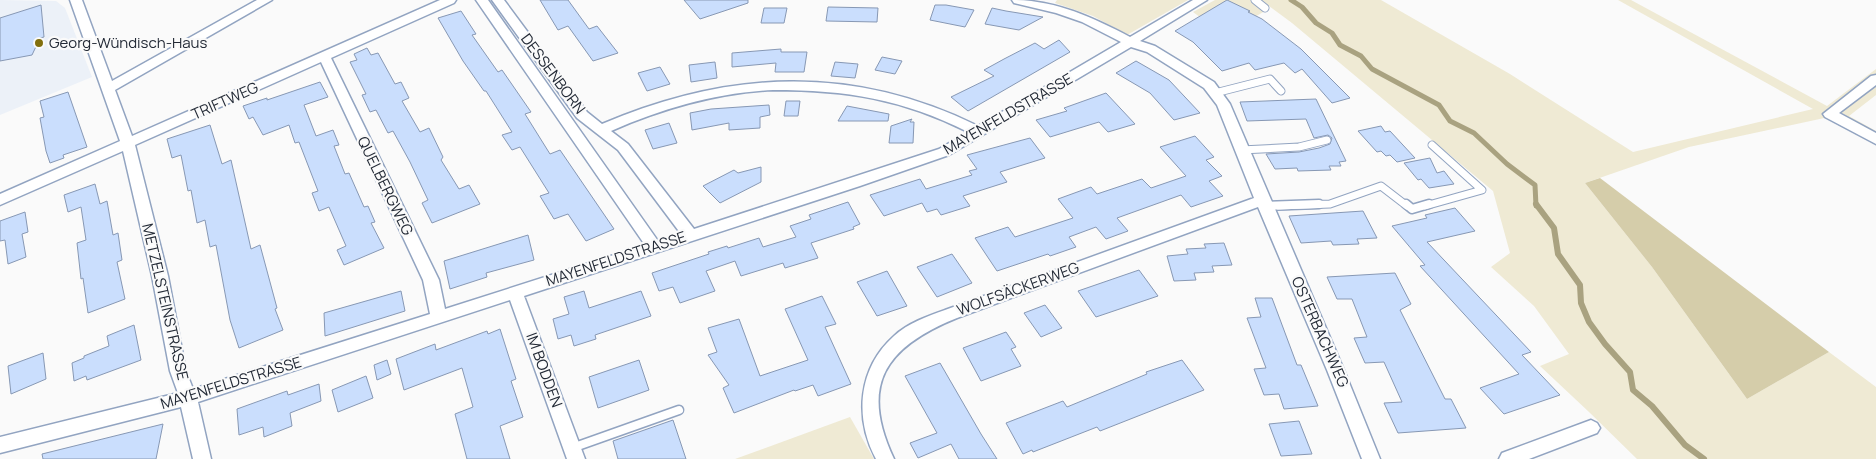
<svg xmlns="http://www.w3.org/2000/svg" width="1876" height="459" font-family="Manrope,sans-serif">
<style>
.built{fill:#ecf1f8}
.green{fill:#efead4}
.forest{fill:#d5cdaa}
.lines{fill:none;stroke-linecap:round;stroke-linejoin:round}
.stream-far1{stroke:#a9a280;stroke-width:5}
.stream{stroke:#a9a280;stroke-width:6}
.building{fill:#cadefd;stroke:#8798b4}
.lane-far1-casing{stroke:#92a4c1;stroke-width:9}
.lane-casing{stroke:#92a4c1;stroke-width:11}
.street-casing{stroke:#92a4c1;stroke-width:3}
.lane-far1{stroke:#fff;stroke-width:7}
.lane{stroke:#fff;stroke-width:8}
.street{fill:#fff;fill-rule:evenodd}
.poi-dot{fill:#826f0d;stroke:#fafafa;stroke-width:2}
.labels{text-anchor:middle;stroke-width:4.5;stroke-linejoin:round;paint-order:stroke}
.poi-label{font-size:15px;fill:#232a36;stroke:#fafafa;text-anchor:start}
.street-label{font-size:15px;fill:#232a36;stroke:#fafafa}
</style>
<rect width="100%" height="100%" fill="#fafafa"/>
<polygon class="built" points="0,0 56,1 65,8 92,77 0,115"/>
<g class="green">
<polygon points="1057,0 1188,0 1127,35 1093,16 1055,3"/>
<polygon points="1215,0 1251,0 1265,11 1224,35 1193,12"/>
<polygon points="1261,0 1381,0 1510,74 1633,152 1813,109 1618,0 1631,0 1827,106 1876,69 1876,95 1849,116 1876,131 1876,143 1829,117 1689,147 1585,183 1652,267 1747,399 1829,352 1876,387 1876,459 1637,459 1589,412 1540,366 1569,354 1534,306 1491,267 1510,253 1493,191 1292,23"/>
<polygon points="850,417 874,459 735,459"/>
</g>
<polygon class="forest" points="1600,178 1829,352 1747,399 1652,267 1585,183"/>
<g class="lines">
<polyline class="stream-far1" points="1291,0 1302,7 1316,23 1332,33 1340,45 1361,56 1372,69 1439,105 1450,121 1474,133 1507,164 1535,185 1536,206"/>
<polyline class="stream" points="1536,204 1554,228 1558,254 1580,285 1581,303 1589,322 1605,344 1630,372 1633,390 1652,406 1685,445 1704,459"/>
</g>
<g class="building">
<polygon points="540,0 568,0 589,29 597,26 618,53 593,61 568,26 558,30"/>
<polygon points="684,0 748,0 748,3 700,19"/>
<polygon points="1227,0 1250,11 1248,12 1262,19 1301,49 1350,98 1332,103 1302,69 1295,73 1284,63 1255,70 1249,63 1222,71 1193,42 1175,31"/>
<polygon points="41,5 44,37 40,38 32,55 0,61 0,18"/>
<polygon points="935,5 946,5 974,10 965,27 930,20"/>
<polygon points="828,7 878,8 877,22 826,21"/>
<polygon points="764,8 787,8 784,23 761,23"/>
<polygon points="992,8 1006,11 1043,17 1019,30 985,24"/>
<polygon points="461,11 476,34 472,35 498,72 502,70 531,112 525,114 550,154 560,150 614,229 586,241 568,214 554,219 540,196 549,193 520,147 512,150 502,135 512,132 486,91 484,91 463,61 438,18"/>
<polygon points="1059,40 1070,52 968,111 951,97 994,76 984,70 1004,59 1035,43 1044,49"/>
<polygon points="367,48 371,55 378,53 395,84 401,82 409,98 402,101 420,132 429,128 443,157 441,160 459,189 469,185 480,204 432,223 422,203 428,200 410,162 393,131 388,133 376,110 370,112 362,95 366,94 350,62 357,60 354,54"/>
<polygon points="781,49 781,52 807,52 804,72 775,72 776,63 732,67 732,53"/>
<polygon points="882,57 902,61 895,74 875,70"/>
<polygon points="1136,61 1169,80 1200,113 1174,120 1150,93 1116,73"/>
<polygon points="715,62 717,78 691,82 689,65"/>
<polygon points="835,62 858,64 855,78 831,76"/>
<polygon points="660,67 670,84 647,91 638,73"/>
<polygon points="320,82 328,97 304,105 316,136 333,130 339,145 334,146 345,174 349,173 364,207 368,206 375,222 371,223 384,248 344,265 337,250 346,246 329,207 319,211 312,193 318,191 299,142 295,143 289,125 263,135 253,117 249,119 243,106 267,98 267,100"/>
<polygon points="68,92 87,147 63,155 64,158 50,163 46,151 40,118 44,117 40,101"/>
<polygon points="1106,93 1135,124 1108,132 1099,122 1050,137 1036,120 1067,111 1064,108"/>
<polygon points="1316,99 1346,161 1339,162 1341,166 1329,166 1331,170 1298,171 1297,168 1275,169 1266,154 1299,152 1319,148 1330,144 1332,138 1328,135 1314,138 1306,119 1247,121 1240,102"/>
<polygon points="786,101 800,101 798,116 784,116"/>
<polygon points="769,105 770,115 760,117 760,128 729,130 729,123 692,130 690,113 711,109"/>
<polygon points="847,106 889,114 888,121 838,121"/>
<polygon points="912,119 910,122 914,122 913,143 889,143 891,126"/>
<polygon points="669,123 677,143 653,149 645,130"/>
<polygon points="210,125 222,164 231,160 251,249 260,245 277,308 275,309 283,330 239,348 230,320 216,245 210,247 205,220 197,223 191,190 188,191 181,155 172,158 167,139"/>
<polygon points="1381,126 1385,132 1390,131 1415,158 1397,162 1390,155 1386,156 1381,151 1377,152 1358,131"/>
<polygon points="1195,136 1214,157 1206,160 1222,176 1209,181 1223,196 1191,207 1181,195 1117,218 1128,231 1106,239 1096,227 1069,237 1076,247 1050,256 1048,254 997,271 975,238 1008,227 1015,237 1073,218 1058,199 1091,187 1097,194 1142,179 1151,188 1186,176 1160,147"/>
<polygon points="1030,138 1045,158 1000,172 1007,182 963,196 970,206 941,215 937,209 927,212 922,203 884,216 870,195 920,179 926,189 972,175 969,171 977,169 967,155"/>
<polygon points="1430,158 1437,173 1444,171 1454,184 1429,188 1421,179 1418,180 1404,163"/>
<polygon points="761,167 761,182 720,203 703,186 734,170 738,173"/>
<polygon points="95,184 100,204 107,201 113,235 118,233 122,260 117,262 125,299 88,313 83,278 81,279 77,243 86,240 81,207 68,212 64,195"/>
<polygon points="848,202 860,224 853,227 854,229 811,243 818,258 785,268 783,263 741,276 735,261 706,271 715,291 680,303 673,287 659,291 652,273 709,254 708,252 727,246 728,248 759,238 763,247 796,237 790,226 811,219 809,215"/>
<polygon points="1455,208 1475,231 1427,242 1531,352 1522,355 1560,395 1504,414 1480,388 1519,374 1420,266 1425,265 1392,226 1427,218 1425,215"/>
<polygon points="1363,211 1377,238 1357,239 1359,244 1333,245 1331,241 1301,243 1289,216"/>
<polygon points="25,212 28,232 22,234 26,257 8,264 5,240 0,241 0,221"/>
<polygon points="528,235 534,260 486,273 487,277 450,289 444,261"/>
<polygon points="1224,243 1232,265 1212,266 1214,272 1194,273 1196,280 1174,281 1167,256 1188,254 1186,249 1206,248 1204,244"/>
<polygon points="952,254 972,283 937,297 917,267"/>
<polygon points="1139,270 1158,296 1096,317 1078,291"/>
<polygon points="887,271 907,306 877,316 857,282"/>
<polygon points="1395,273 1411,304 1400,310 1445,399 1451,399 1466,428 1398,433 1384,403 1402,402 1384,362 1365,363 1354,338 1367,337 1352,299 1337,299 1327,277"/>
<polygon points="401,291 405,311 325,336 324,313"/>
<polygon points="584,291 589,308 641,291 651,316 595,335 596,339 574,346 571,335 558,339 553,319 569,314 564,297"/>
<polygon points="822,296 836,324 825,327 851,384 818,396 813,385 795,391 794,390 734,413 723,388 729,385 708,355 717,352 708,328 739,319 760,376 808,360 785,309"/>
<polygon points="1255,298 1272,298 1297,365 1301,365 1318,406 1284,409 1279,394 1264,395 1254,369 1266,368 1247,318 1261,317"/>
<polygon points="1045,305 1062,328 1041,337 1024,313"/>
<polygon points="134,325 141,360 87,380 86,376 74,381 72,363 84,358 84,356 109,346 107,336"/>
<polygon points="500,329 516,379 511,381 523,417 500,426 510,459 467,459 455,414 473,407 462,368 404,390 396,359 435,344 436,350 487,331 488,334"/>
<polygon points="1006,332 1016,347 1011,349 1021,366 981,381 963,348"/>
<polygon points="43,353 46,379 11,394 8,366"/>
<polygon points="387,360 391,374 377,380 374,365"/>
<polygon points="639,360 649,390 598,408 589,377"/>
<polygon points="1182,360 1204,390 1100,431 1097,427 1033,452 1032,450 1023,454 1006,423 1063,401 1067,407 1147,374 1146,372"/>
<polygon points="940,363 981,434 997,459 959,459 951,444 918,458 910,443 937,433 905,376"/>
<polygon points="366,376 373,398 338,412 332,390"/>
<polygon points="319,384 321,401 290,413 292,426 264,437 263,427 239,435 237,409 287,391 288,395"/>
<polygon points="673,420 686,459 618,459 613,441"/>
<polygon points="1299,421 1312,454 1281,456 1269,424"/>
<polygon points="163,424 156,459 43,459 42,454"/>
</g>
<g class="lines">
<g class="lane-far1-casing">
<g id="lane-far1">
<polyline points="1255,0 1265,8"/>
<polyline points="1215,93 1270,79 1281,91"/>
<polyline points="1241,150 1299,147 1327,140"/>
<polyline points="1279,206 1330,204 1381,186 1407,206"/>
<polyline points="1425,206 1482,190 1432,145"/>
</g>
</g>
<g class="lane-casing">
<g id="lane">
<polyline points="1406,204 1412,209 1429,204"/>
<polyline points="1266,206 1319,204"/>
<polyline points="572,448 679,410"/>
</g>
</g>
<g class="street-casing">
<g id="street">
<path d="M70,0H82L112,81L257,0H272L115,90L132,136L440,0H456L454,3L331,58L439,280L445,309L645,245L476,0H488L658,241L681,234L618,150L577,118L492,0H504L587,112L602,124C729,70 852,64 978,126L1121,42L1082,22L1056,13L1014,3L1012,0C1055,0 1092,17 1130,37L1193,0H1207L1140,41L1155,46L1214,82L1230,104L1344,370L1380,459H1362L1327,370L1258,207L957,318C885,347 859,385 894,459H876C854,418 858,368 894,336C908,323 928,316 945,310L1254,198L1217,105L1204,88L1147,52L1131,47L949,155L860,186L524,296L585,459H567L510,300L198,402L211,459H193L181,407L0,453V437L178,393L170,371L152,276L123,151L0,205V194L120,141ZM321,62L423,280L430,314L193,389L186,371L168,276L135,145ZM773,90C847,90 902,99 968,132L939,149L694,229L628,144L611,131C664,108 716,93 773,90Z"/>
<polygon points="1876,75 1876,85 1839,113 1876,133 1876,144 1825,117 1823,114 1871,76"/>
<polygon points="1591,420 1597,423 1600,428 1597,433 1529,459 1499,459 1502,453"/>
</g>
</g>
<use href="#lane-far1" class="lane-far1"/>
<use href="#lane" class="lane"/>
<use href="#street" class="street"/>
</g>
<circle class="poi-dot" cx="39" cy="43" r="5"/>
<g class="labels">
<g class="poi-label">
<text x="49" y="48">Georg-Wündisch-Haus</text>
</g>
<g class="street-label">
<text transform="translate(553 74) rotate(53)" y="5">DESSENBORN</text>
<text transform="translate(225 101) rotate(-24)" y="5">TRIFTWEG</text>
<text transform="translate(1008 114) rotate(-30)" y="5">MAYENFELDSTRASSE</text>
<text transform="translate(385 186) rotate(64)" y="5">QUELBERGWEG</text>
<text transform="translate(616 259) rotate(-18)" y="5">MAYENFELDSTRASSE</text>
<text transform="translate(1018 289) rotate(-20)" y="5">WOLFSÄCKERWEG</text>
<text transform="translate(165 302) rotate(77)" y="5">METZELSTEINSTRASSE</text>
<text transform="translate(1320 332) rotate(66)" y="5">OSTERBACHWEG</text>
<text transform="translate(544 370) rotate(70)" y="5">IM BODDEN</text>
<text transform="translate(231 383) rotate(-17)" y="5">MAYENFELDSTRASSE</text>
</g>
</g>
</svg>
